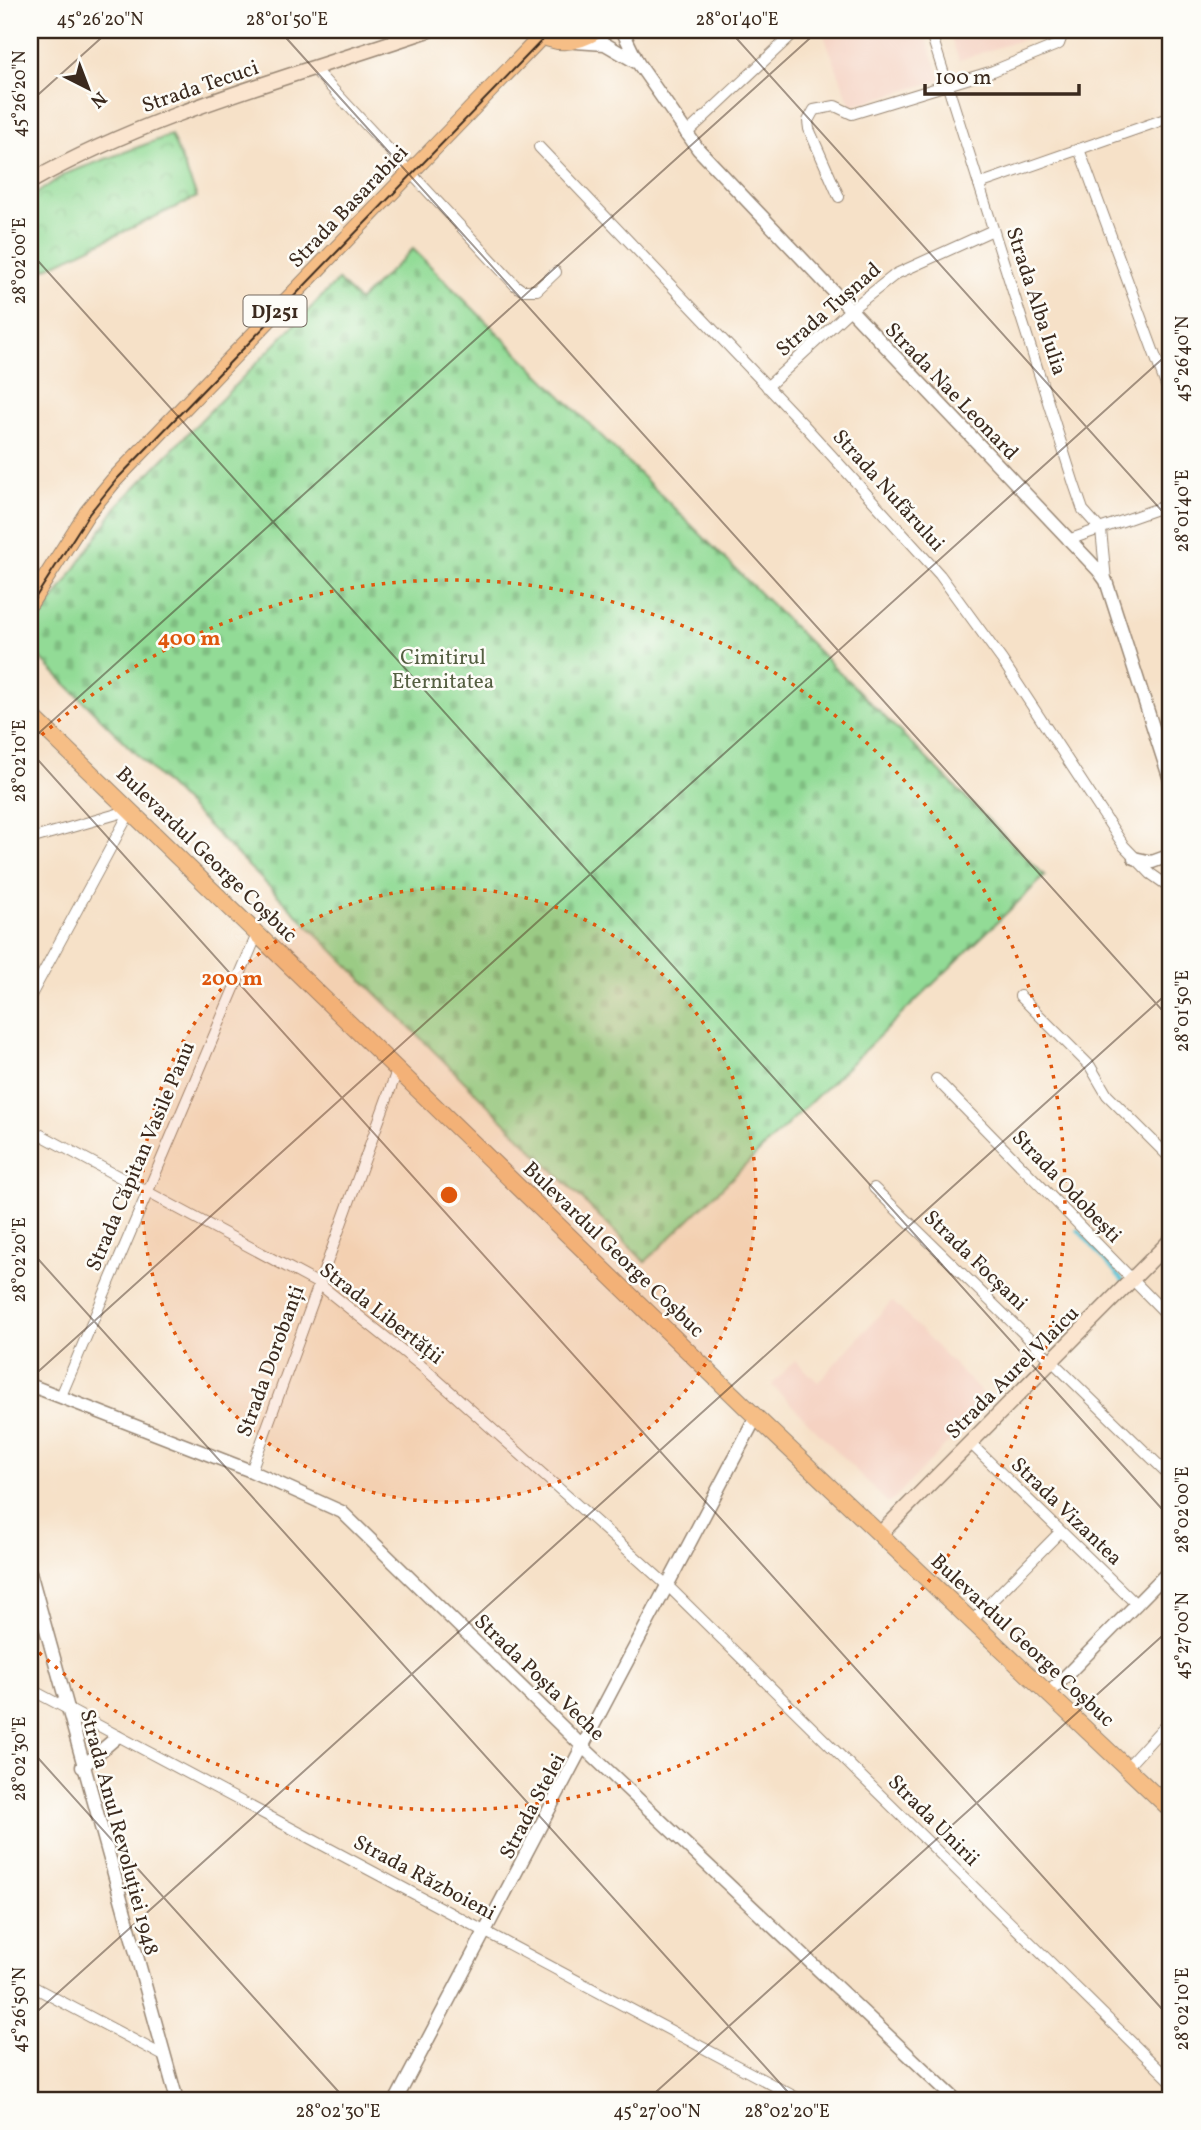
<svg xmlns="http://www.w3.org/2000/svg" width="1201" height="2130" font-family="Vollkorn,serif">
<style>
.built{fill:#f5d2c2}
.cemetery{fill:url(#cemetery-stones);stroke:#66825a;stroke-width:2}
.park{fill:url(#park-crowns);stroke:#66825a;stroke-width:2}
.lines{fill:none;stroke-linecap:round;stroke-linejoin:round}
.stream{stroke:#5ac3d5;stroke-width:3.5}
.minor-casing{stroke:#988673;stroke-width:12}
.tertiary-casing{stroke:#988673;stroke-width:15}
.secondary-casing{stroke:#988673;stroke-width:17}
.primary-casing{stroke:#988673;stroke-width:18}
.minor{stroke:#fff;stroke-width:10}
.tertiary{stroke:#fff;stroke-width:12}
.secondary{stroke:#fbe5cf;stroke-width:14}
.primary{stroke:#f6be86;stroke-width:16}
.tram{stroke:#3b2a1e;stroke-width:2}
.ticks{fill:none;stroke:#3b2a1e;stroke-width:2;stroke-opacity:0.45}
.ring{fill:none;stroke:#df570d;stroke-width:3.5;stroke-dasharray:3.5 7}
.labels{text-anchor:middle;stroke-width:5;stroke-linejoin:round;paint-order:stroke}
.shield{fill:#fdfcf7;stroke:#75695f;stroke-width:2}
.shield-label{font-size:19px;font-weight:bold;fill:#3b2a1e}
.street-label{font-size:21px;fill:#3b2a1e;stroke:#fdfcf7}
.park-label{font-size:21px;fill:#555f42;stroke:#fdfcf7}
.centre{fill:#df570d;stroke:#fdfcf7;stroke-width:3.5}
.ring-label{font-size:21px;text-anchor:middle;font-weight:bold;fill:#df570d;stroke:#fdfcf7;stroke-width:5;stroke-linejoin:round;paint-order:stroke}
.neatline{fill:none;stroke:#3b2a1e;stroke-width:2.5}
.ticks-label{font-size:18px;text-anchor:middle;fill:#3b2a1e}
</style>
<defs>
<pattern id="cemetery-stones" width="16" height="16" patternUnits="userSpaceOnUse" patternTransform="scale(1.75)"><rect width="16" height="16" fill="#92db96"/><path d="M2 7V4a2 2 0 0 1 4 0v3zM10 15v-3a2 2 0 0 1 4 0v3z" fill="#7fbc81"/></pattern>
<pattern id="park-crowns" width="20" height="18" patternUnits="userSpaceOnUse" patternTransform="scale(1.75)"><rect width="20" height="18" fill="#92db96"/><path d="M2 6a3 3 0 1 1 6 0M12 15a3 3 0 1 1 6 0" fill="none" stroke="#7fbc81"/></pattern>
</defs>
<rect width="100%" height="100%" fill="#fdfcf7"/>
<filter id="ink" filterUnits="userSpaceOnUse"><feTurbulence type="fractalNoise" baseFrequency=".0143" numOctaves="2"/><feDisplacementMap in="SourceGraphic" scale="14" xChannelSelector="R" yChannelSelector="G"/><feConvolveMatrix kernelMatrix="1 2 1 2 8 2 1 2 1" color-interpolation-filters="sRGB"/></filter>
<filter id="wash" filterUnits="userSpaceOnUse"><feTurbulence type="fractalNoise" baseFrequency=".00686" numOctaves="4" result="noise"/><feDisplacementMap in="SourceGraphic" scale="28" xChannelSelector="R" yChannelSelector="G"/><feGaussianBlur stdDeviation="1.57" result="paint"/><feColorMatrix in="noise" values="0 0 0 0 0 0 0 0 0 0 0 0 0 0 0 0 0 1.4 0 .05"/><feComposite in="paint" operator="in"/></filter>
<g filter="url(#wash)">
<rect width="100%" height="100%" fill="#f6e1c8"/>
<g class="built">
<polygon points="822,30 923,30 941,80 851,106"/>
<polygon points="948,30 1049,30 1049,31 959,60"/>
<polygon points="892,1301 989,1400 889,1504 772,1385 795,1360 818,1382"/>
</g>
<polygon class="cemetery" points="413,249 1045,876 645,1262 30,648 30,635 119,504 338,280 359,301"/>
<polygon class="park" points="171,135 197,197 30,276 30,198 65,174"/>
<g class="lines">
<polyline class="stream" points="1078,1230 1124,1282"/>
</g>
</g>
<g filter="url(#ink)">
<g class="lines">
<g class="minor-casing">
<g id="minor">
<polyline points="930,30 1074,484 1083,510 1101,530 1106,580"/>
<polyline points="314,69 515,285 522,290 537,290 556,272"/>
<polyline points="686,134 797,30"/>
<polyline points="539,147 804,425 940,575 1002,660 1124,846 1151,874 1171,888"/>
<polyline points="1079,149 1171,399"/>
<polyline points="979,184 1171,117"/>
<polyline points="839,197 809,129 808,121 814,110 835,106 852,114 993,71 1059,44 1064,30"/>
<polyline points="767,387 849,311 896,274 993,230"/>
<polyline points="1068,540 1171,504"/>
<polyline points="30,839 131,810"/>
<polyline points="1020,996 1090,1066 1107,1095 1171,1159"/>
<polyline points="30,997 131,810"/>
<polyline points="936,1079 1171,1319"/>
<polyline points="30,1129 319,1284 424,1368 669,1587 1171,2081"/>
<polyline points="874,1188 1171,1477"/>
<polyline points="61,1396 258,932"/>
<polyline points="970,1443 1137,1605"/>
<polyline points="251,1471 398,1068"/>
<polyline points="972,1621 1060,1532"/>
<polyline points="30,1689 801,2100"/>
<polyline points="1127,1767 1171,1719"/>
<polyline points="30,1985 164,2056"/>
</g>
</g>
<g class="tertiary-casing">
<g id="tertiary">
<polyline points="622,30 638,63 698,149 1098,570 1106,581 1171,783"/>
<polyline points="575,42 605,44 636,62"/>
<polyline points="1134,858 1152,862 1171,855"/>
<polyline points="30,1385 251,1471 342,1512 584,1748 956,2100"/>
<polyline points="30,1572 177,2100"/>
<polyline points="1048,1694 1171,1569"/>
<polyline points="82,1767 117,1737"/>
<polyline points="396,2100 756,1417"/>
<polyline points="1153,2100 1171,2095"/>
</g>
</g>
<g class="secondary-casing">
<g id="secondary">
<path d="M30,182C153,112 295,76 429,30"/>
<polyline points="881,1533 1171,1240"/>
</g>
</g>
<g class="primary-casing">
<g id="primary">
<path d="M532,30C554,46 576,44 598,30"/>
<polyline points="30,603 87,513 115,479 541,37"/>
<polyline points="30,714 756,1417 1171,1810"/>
</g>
</g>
<use href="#minor" class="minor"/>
<use href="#tertiary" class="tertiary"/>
<use href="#secondary" class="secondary"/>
<use href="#primary" class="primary"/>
<polyline class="tram" points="30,606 89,514 117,479 552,30"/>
</g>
</g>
<path class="ticks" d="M279,30L1171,1020M729,30L1171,521M30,102L110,30M30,252L1171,1519M30,741L819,30M30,751L1171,2019M30,1250L795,2100M30,1379L1171,351M30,1749L346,2100M30,2018L1171,990M647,2100L1171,1628"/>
<circle cx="449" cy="1195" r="307" fill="#df570d" fill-opacity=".12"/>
<g class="ring">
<circle cx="449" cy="1195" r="307"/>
<path d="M34 742A615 615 0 1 1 34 1648"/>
</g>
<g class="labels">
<rect class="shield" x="243.5" y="295.5" width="63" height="31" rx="5"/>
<g class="shield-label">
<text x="275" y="318">DJ251</text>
</g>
<g class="street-label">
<text transform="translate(200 86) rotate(-19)" y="7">Strada Tecuci</text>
<text transform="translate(348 206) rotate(-46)" y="7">Strada Basarabiei</text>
<text transform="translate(1037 301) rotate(72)" y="7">Strada Alba Iulia</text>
<text transform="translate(828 309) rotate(-41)" y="7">Strada Tușnad</text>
<text transform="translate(952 391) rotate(46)" y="7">Strada Nae Leonard</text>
<text transform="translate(889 490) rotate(48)" y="7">Strada Nufărului</text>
<text transform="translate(207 854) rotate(44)" y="7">Bulevardul George Coșbuc</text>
<text transform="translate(140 1156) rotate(-67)" y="7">Strada Căpitan Vasile Panu</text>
<text transform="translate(1067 1186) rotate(46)" y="7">Strada Odobești</text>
<text transform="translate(614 1249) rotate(44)" y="7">Bulevardul George Coșbuc</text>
<text transform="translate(976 1260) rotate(44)" y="7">Strada Focșani</text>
<text transform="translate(382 1313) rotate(38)" y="7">Strada Libertății</text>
<text transform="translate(270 1361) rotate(-70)" y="7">Strada Dorobanți</text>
<text transform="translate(1012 1372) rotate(-45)" y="7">Strada Aurel Vlaicu</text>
<text transform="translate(1067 1511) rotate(44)" y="7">Strada Vizantea</text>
<text transform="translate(1023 1640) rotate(43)" y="7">Bulevardul George Coșbuc</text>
<text transform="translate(540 1677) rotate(44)" y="7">Strada Poșta Veche</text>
<text transform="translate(532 1806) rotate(-62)" y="7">Strada Stelei</text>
<text transform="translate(934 1820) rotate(45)" y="7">Strada Unirii</text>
<text transform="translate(120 1832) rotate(75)" y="7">Strada Anul Revoluției 1948</text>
<text transform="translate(425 1877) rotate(28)" y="7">Strada Războieni</text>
</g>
<g class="park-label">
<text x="443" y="664">Cimitirul<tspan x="443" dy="24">Eternitatea</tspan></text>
</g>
</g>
<circle cx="449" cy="1195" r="10" class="centre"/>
<g class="ring-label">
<text x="189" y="645">400 m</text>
<text x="232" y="985">200 m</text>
</g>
<rect width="1201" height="2130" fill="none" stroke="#fdfcf7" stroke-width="77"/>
<g transform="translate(88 88) rotate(138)" stroke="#fdfcf7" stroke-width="5" paint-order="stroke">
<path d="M0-5L12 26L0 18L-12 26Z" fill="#3b2a1e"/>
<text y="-10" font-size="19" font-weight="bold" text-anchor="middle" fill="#3b2a1e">N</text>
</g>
<path d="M925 84v10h154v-10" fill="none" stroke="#3b2a1e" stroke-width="3.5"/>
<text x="935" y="84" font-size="21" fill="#3b2a1e" stroke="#fdfcf7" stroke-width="5" paint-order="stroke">100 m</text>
<rect x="38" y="38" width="1124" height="2054" class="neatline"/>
<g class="ticks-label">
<text x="100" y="25">45°26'20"N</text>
<text x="287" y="25">28°01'50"E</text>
<text x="737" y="25">28°01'40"E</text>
<text transform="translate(19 94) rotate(-90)" y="6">45°26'20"N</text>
<text transform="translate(19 261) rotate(-90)" y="6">28°02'00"E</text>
<text transform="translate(1182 359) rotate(-90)" y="6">45°26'40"N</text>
<text transform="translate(1182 511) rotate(-90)" y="6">28°01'40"E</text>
<text transform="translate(19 761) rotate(-90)" y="6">28°02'10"E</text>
<text transform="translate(1182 1011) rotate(-90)" y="6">28°01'50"E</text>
<text transform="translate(19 1260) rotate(-90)" y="6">28°02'20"E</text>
<text transform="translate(1182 1510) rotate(-90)" y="6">28°02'00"E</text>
<text transform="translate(1182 1636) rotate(-90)" y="6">45°27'00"N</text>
<text transform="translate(19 1759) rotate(-90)" y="6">28°02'30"E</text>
<text transform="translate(1182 2009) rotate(-90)" y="6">28°02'10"E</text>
<text transform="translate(19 2010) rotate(-90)" y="6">45°26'50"N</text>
<text x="338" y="2117">28°02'30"E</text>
<text x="657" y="2117">45°27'00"N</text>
<text x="787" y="2117">28°02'20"E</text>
</g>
</svg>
